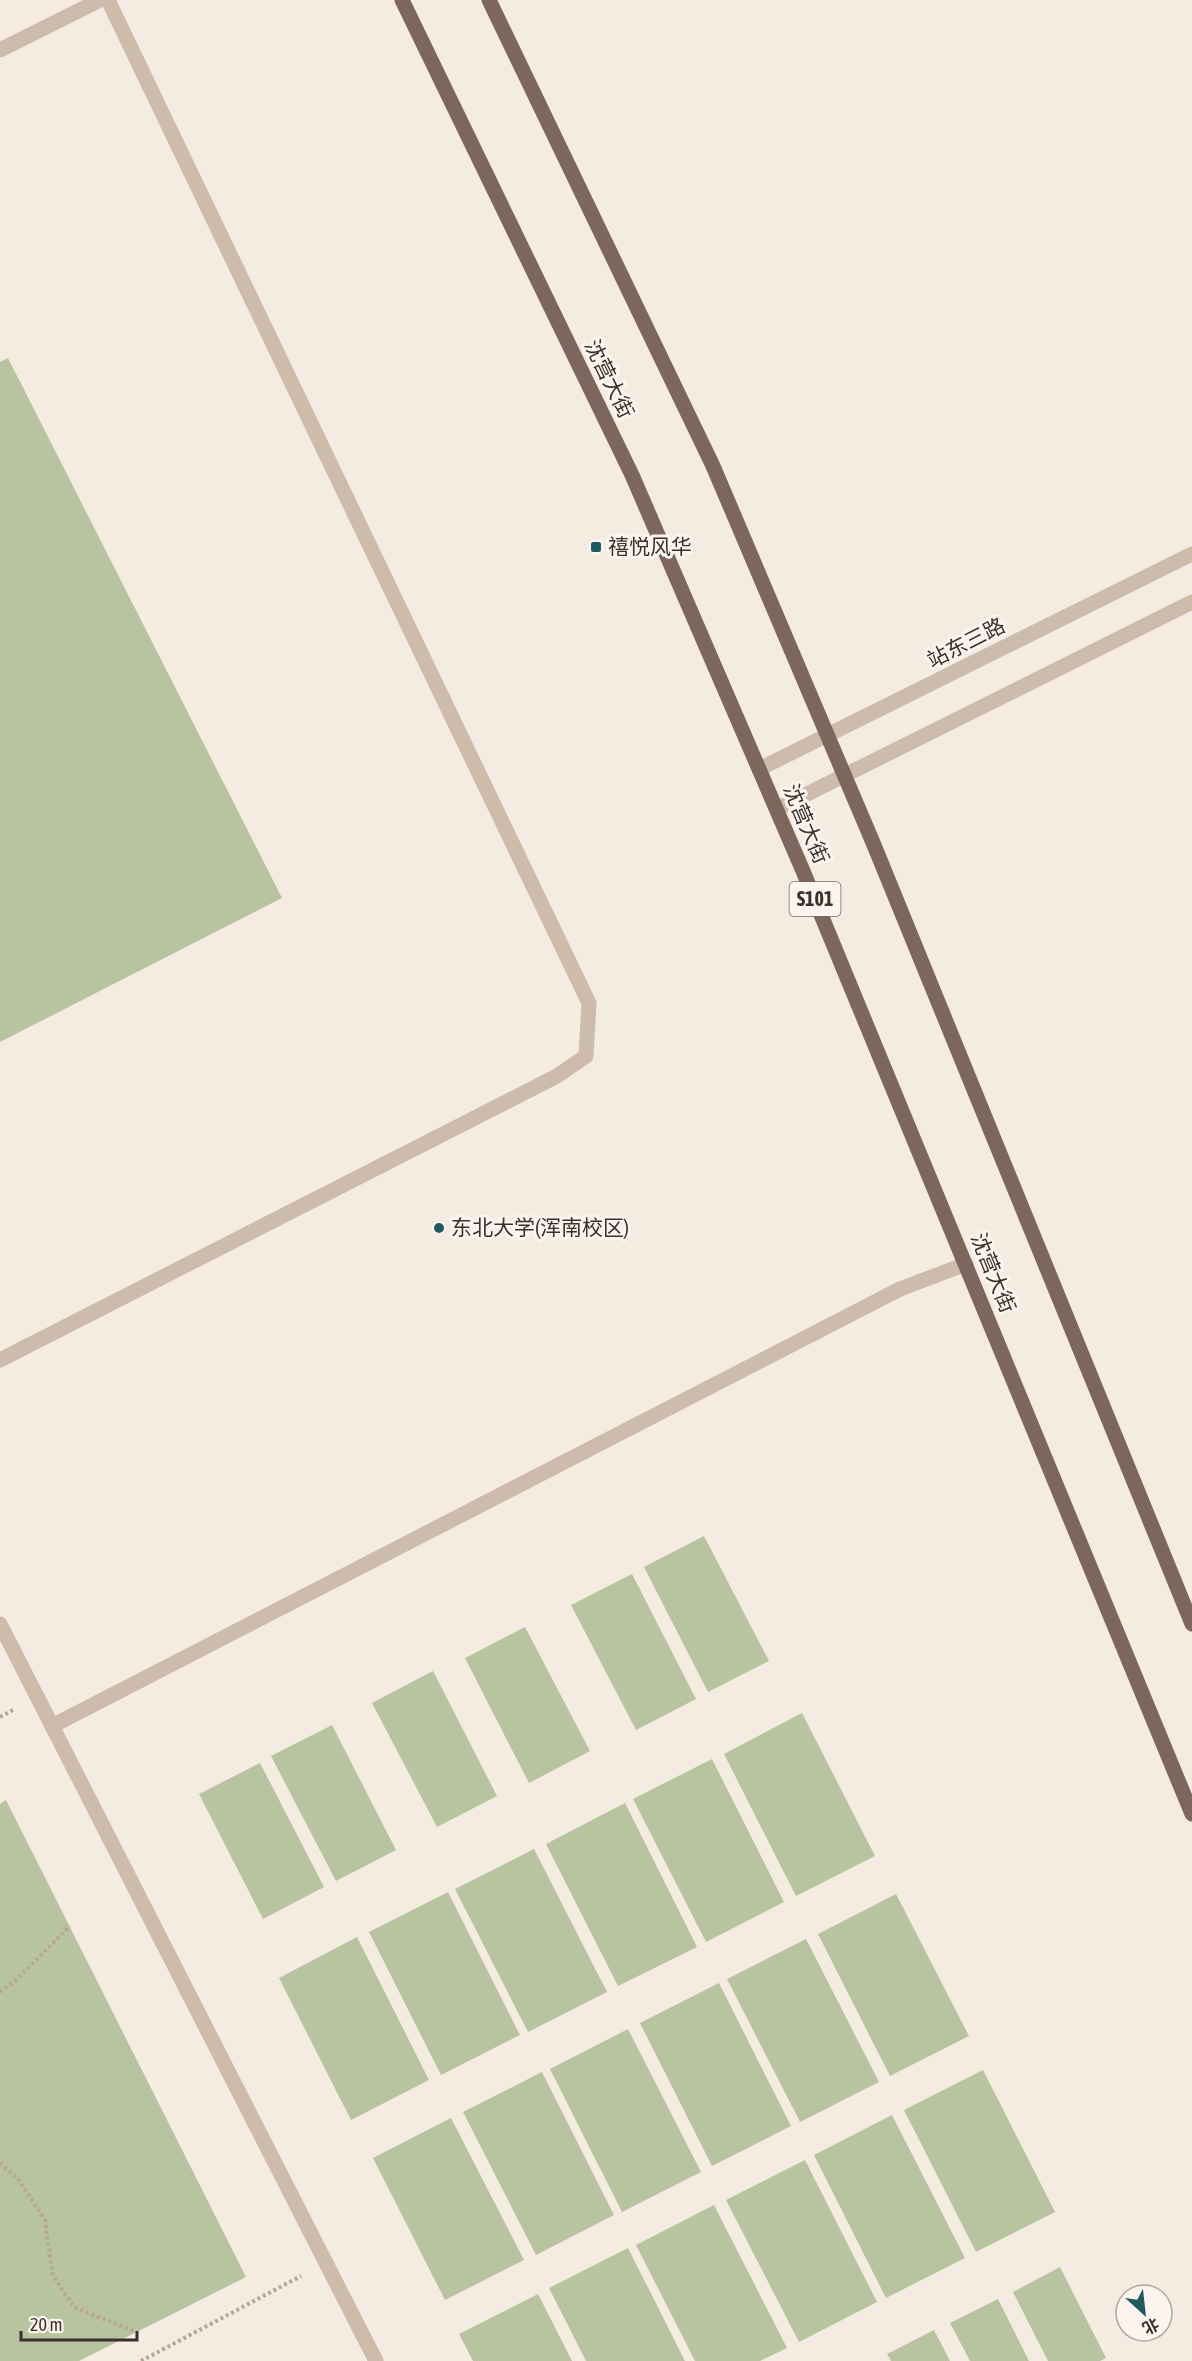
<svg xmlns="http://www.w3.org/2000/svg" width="1192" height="2361" font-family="'Asap Condensed','Noto Sans SC',sans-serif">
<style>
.green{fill:#b8c4a0}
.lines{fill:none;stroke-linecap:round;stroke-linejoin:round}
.path{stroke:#b9a596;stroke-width:4;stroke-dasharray:3 3;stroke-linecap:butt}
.service{stroke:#cdbbac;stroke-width:15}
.tertiary{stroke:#cdbbac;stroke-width:15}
.primary{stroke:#7d675c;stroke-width:15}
.poi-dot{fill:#1f5a5e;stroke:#fbf5ee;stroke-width:2}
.labels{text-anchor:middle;stroke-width:6;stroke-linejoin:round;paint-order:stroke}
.shield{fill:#fbf5ee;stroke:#756b66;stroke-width:1.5}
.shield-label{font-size:20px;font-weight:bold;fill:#3b302b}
.street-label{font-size:21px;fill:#3b302b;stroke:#fbf5ee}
.poi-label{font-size:21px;fill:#3b302b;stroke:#fbf5ee;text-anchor:start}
</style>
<rect width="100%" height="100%" fill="#f4ebe1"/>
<g class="green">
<polygon points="8,358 282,898 0,1042 0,362"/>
<polygon points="704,1536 769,1661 708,1692 644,1567"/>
<polygon points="632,1574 696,1699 636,1730 571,1605"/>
<polygon points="525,1627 590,1751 529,1783 465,1658"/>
<polygon points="433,1671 497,1796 437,1827 372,1703"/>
<polygon points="802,1713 875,1856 796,1896 724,1754"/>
<polygon points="332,1725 396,1850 336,1881 271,1756"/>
<polygon points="712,1759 784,1902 706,1942 633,1799"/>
<polygon points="260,1763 324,1887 263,1919 199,1794"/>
<polygon points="6,1800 246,2277 79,2361 0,2361 0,1804"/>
<polygon points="625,1803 697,1947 618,1986 546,1844"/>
<polygon points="534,1849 607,1992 528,2032 455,1889"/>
<polygon points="448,1892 520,2035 441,2075 369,1932"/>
<polygon points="896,1894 969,2036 890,2076 818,1934"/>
<polygon points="357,1937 429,2080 351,2120 279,1978"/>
<polygon points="806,1939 879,2082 800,2122 727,1979"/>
<polygon points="719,1983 791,2126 712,2166 640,2023"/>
<polygon points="628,2029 701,2172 622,2212 550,2069"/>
<polygon points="983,2070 1055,2212 976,2252 904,2110"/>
<polygon points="542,2072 614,2215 536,2255 463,2112"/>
<polygon points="892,2115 965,2258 886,2298 814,2155"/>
<polygon points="451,2118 524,2260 445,2300 373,2158"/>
<polygon points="805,2160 877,2302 799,2342 726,2200"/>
<polygon points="714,2205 787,2348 760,2361 695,2361 636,2245"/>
<polygon points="628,2248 685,2361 586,2361 549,2288"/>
<polygon points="1060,2267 1106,2358 1100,2361 1048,2361 1013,2292"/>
<polygon points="538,2294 572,2361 473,2361 459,2334"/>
<polygon points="998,2299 1029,2361 970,2361 950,2323"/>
<polygon points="934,2330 950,2361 891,2361 887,2354"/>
</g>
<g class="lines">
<g class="path">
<polyline points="0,1717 13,1710"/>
<polyline points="0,1992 15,1981 70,1926"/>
<polyline points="0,2163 18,2179 45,2220 53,2276 74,2307 136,2332"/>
<polyline points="141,2361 301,2276"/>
</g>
<g class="service">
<polyline points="0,50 100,0"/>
<polyline points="0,1360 557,1076 586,1056 589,1003 108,0"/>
<polyline points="0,1624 376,2361"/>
<polyline points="52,1726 900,1289 966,1264"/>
</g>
<g class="tertiary">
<polyline points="759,769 1192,554"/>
<polyline points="777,809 1192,602"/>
</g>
<g class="primary">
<polyline points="402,0 632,475 803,871 1192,1814"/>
<polyline points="489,0 713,466 874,845 1192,1624"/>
</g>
</g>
<g class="poi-dot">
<rect x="590" y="541" width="12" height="12" rx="3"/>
<circle cx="439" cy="1228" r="6"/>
</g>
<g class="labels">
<rect class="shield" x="789.5" y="882" width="51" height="34" rx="4.5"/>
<g class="shield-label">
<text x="815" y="906">S101</text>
</g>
<g class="street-label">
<text transform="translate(609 379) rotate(64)" y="7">沈营大街</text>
<text transform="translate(966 643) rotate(-27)" y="7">站东三路</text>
<text transform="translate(806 824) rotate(67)" y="7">沈营大街</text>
<text transform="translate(993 1273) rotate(68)" y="7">沈营大街</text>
</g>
<g class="poi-label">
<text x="608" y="554">禧悦风华</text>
<text x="451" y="1235">东北大学(浑南校区)</text>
</g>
</g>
<g transform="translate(1144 2313) rotate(153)"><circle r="28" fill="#fbf5ee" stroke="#aea6a0" stroke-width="1.5"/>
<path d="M0-4.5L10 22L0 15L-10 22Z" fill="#1f5a5e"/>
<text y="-9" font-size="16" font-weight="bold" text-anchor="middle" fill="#3b302b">北</text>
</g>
<path d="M21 2331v9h116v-9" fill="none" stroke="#3b302b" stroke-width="3"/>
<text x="30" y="2331" font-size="18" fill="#3b302b" stroke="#fbf5ee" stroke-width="4.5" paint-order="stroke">20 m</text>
</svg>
